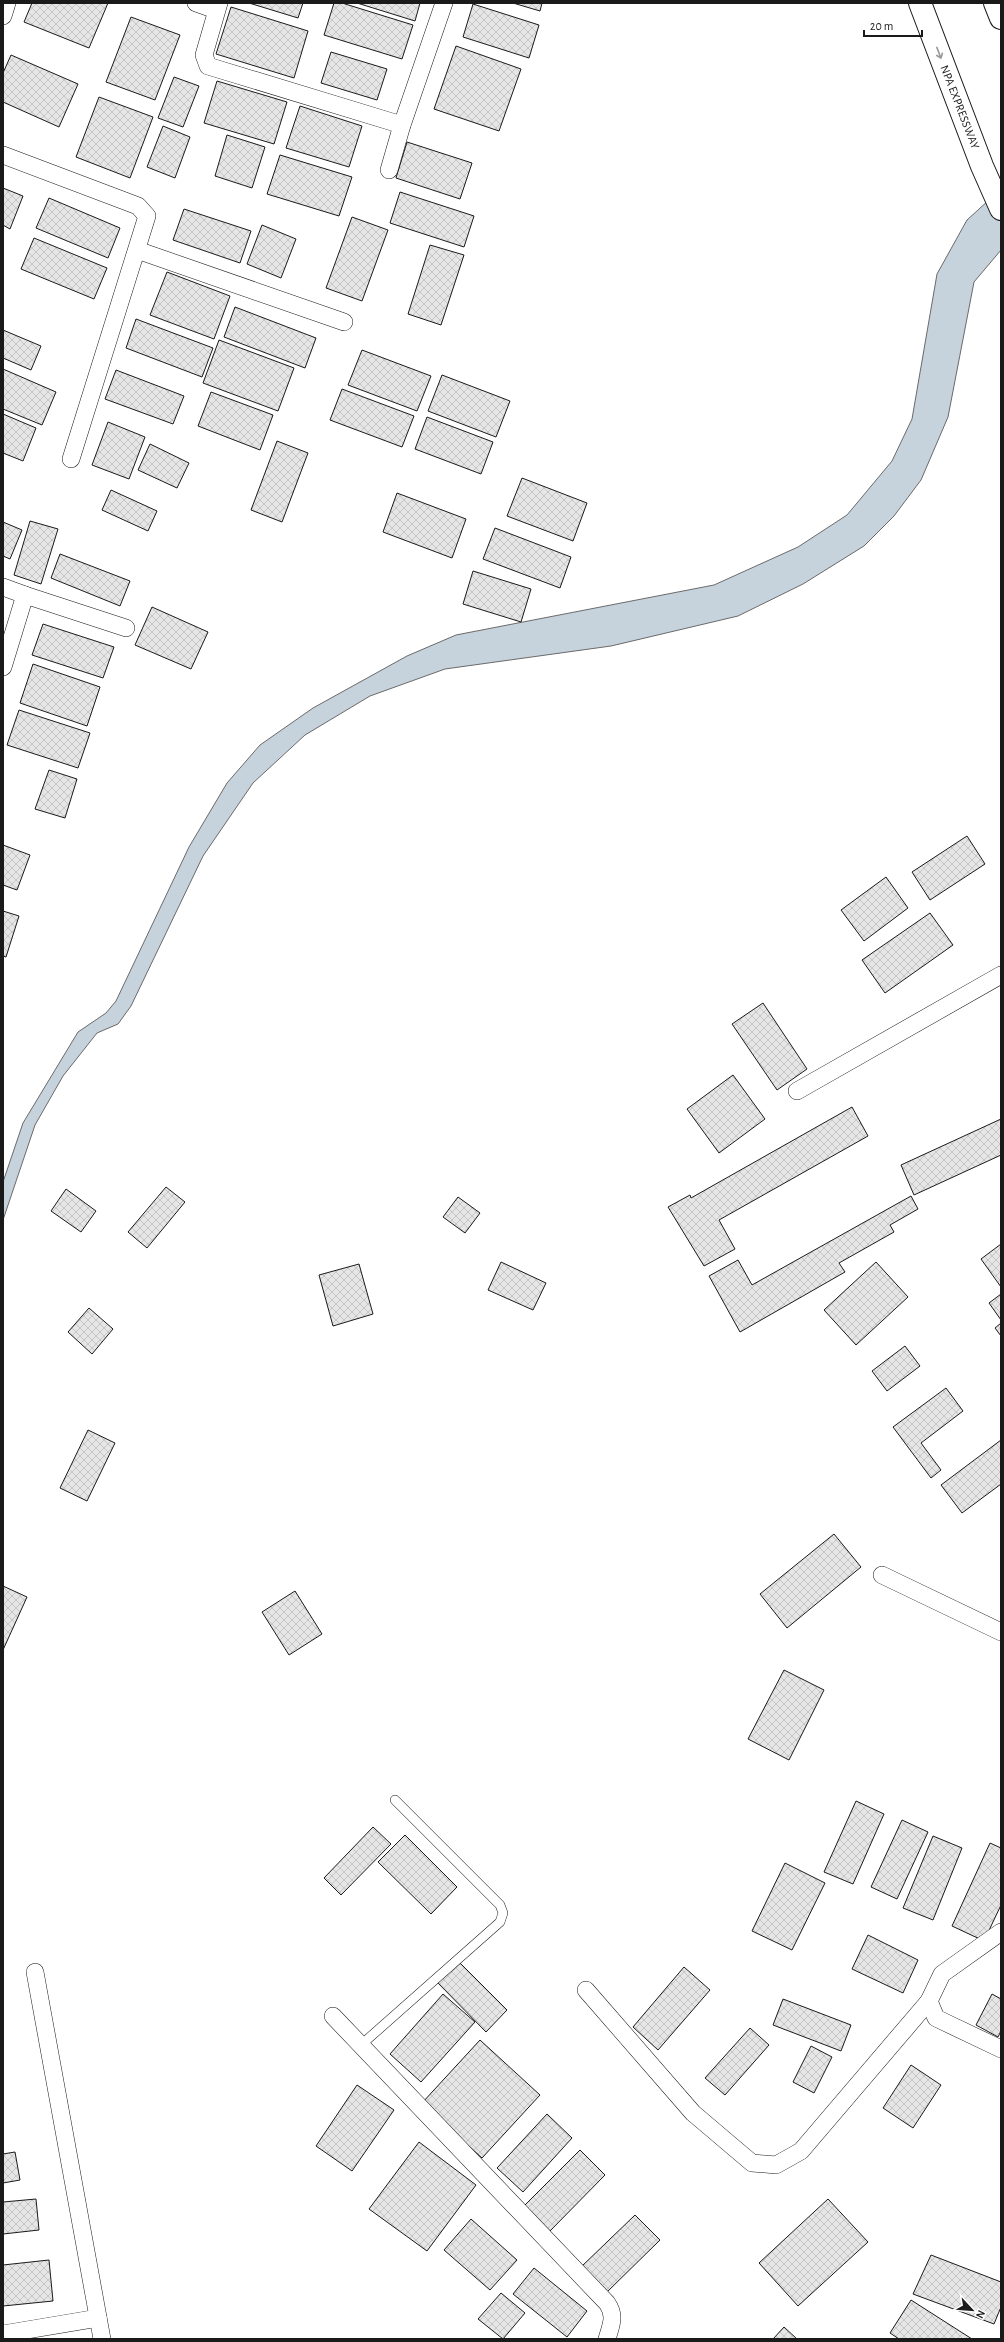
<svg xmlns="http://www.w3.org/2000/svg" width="1004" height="2342" font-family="'Alegreya Sans',sans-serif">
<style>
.water{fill:#c6d2dc;stroke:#6a6a6a}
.building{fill:url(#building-cross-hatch);stroke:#1a1a1a}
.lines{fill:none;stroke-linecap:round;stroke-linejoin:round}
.service-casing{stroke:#1a1a1a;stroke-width:10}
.minor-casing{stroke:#1a1a1a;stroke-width:18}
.primary-casing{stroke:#1a1a1a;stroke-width:24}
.service{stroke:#fff;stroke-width:9}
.minor{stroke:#fff;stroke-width:17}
.primary{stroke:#fff;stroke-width:22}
.oneway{stroke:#989898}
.labels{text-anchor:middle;stroke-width:3;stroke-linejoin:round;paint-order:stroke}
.street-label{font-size:12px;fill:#1a1a1a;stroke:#fff}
</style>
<defs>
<pattern id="building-cross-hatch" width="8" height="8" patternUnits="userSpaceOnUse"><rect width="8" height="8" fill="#e6e6e6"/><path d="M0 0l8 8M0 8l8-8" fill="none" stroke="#c5c5c5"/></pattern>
</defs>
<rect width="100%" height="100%" fill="#fff"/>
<polygon class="water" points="1001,189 1001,250 974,282 948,417 921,480 894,516 864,546 803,584 738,616 611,646 445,669 370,696 305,735 253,783 203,856 131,1006 118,1024 97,1033 63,1076 35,1125 3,1220 3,1182 23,1123 78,1032 106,1013 116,1001 189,847 227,783 260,745 313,708 407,656 456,635 714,585 798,547 847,515 892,461 912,419 937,274 967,220"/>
<g class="building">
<polygon points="32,3 108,3 89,48 24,22"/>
<polygon points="249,3 303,3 298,18"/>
<polygon points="334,3 342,3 413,25 402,59 324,35"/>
<polygon points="357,3 420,3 415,21"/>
<polygon points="513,3 542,3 540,11"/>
<polygon points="473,4 539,25 529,58 463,37"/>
<polygon points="231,7 308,31 294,78 216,54"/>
<polygon points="131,17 180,35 155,100 106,82"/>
<polygon points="456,46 521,69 499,131 434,109"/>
<polygon points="331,52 387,69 377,100 321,83"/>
<polygon points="11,55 78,84 59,127 3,102 3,73"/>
<polygon points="174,77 199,86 183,127 158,118"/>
<polygon points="217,81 287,102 274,144 204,123"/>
<polygon points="99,97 153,117 130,178 76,157"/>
<polygon points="300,106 362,126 349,167 286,148"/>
<polygon points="163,126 190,137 175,178 147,167"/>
<polygon points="227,135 265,147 252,188 215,176"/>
<polygon points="407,142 472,163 460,199 396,178"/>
<polygon points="280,155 352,177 339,216 267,194"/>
<polygon points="3,188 23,196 10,229 3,225"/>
<polygon points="400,192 474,216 464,247 390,223"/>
<polygon points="49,198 120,228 108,258 36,228"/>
<polygon points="184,209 251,231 240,263 173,240"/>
<polygon points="352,217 388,230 362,301 326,288"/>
<polygon points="262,225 296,239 281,278 247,264"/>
<polygon points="34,238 107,268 94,299 21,269"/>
<polygon points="430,245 464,255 441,325 408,314"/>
<polygon points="167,272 230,296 214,339 150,315"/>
<polygon points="235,307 316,338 305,368 224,337"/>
<polygon points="136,319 213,348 202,377 126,348"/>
<polygon points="3,330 41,346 31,370 3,358"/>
<polygon points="219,340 294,368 278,411 203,383"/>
<polygon points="362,350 431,376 417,411 348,385"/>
<polygon points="3,369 56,392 42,425 3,409"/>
<polygon points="116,370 184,396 173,424 105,399"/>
<polygon points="442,375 510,401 496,437 428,411"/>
<polygon points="342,389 414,416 402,447 330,420"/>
<polygon points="211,392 273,415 260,450 198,426"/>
<polygon points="3,414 36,428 23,461 3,453"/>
<polygon points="427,417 493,442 481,474 415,449"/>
<polygon points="108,422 145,437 129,479 92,465"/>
<polygon points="277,441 308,453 282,522 251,510"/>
<polygon points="150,444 189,463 177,488 138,470"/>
<polygon points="522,478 587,503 573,541 507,516"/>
<polygon points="111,490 157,511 148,531 102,510"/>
<polygon points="397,493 466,519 452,558 383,532"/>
<polygon points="30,521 58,529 41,584 14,575"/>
<polygon points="3,522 22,530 10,559 3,556"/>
<polygon points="495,528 571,557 560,588 483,559"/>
<polygon points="60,554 130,581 120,606 51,578"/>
<polygon points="473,571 531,589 521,622 463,604"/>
<polygon points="152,607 208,632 191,669 135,645"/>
<polygon points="43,624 114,647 103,678 32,655"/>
<polygon points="33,664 100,687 87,726 20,703"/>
<polygon points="19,710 90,733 78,768 7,745"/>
<polygon points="49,770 77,779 65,818 35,809"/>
<polygon points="967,836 985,864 930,900 912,872"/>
<polygon points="3,845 30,855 17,890 3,885"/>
<polygon points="886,877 908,908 864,941 841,910"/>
<polygon points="3,911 19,916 6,957 3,956"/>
<polygon points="930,913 953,945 885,993 862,960"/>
<polygon points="763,1003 807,1069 777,1090 732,1024"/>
<polygon points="733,1075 765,1119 719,1153 687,1109"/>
<polygon points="852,1107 868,1136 719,1220 735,1249 704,1266 668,1207 690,1195 691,1198"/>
<polygon points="1001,1119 1001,1155 914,1195 901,1165"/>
<polygon points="166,1187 185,1202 147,1248 128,1232"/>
<polygon points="66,1189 96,1211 81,1232 51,1211"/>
<polygon points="911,1196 918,1209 890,1225 894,1232 839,1263 845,1272 740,1332 709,1276 738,1260 752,1285"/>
<polygon points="458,1197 480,1213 465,1233 443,1217"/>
<polygon points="1001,1244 1001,1287 981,1259"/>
<polygon points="501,1262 546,1283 533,1310 488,1290"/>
<polygon points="876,1262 908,1297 856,1345 824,1310"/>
<polygon points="359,1264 373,1314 333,1326 319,1275"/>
<polygon points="1001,1294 1001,1320 989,1303"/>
<polygon points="89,1308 113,1329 92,1354 68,1332"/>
<polygon points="1001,1323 1001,1336 995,1328"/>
<polygon points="905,1346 920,1366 887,1391 872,1371"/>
<polygon points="946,1388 963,1411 921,1443 941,1470 931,1478 893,1427"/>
<polygon points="88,1430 115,1443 87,1501 60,1488"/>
<polygon points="1001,1440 1001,1484 962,1513 941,1485"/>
<polygon points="834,1534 861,1567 787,1628 760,1594"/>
<polygon points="3,1586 27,1597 3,1650"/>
<polygon points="295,1591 322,1634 289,1655 262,1612"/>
<polygon points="784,1670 824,1690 789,1760 748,1739"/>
<polygon points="856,1801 884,1814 853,1884 824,1872"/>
<polygon points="902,1820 928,1832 897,1899 871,1887"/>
<polygon points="373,1827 391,1844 341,1895 324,1878"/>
<polygon points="405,1835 457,1887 431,1914 378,1862"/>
<polygon points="933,1836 962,1848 933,1920 903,1908"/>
<polygon points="990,1843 1001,1848 1001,1905 984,1941 952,1926"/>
<polygon points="785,1863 825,1883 792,1950 752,1931"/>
<polygon points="868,1935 918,1960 903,1993 852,1969"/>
<polygon points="457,1960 507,2010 486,2032 436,1981"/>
<polygon points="684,1967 710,1990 658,2050 633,2027"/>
<polygon points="443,1994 475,2022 421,2082 390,2054"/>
<polygon points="992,1994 1001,1999 1001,2031 998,2037 976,2025"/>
<polygon points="783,1999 851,2025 841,2051 773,2025"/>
<polygon points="750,2028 769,2045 725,2095 705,2078"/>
<polygon points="480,2040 540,2095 482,2158 422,2103"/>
<polygon points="811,2046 832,2057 814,2093 793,2082"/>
<polygon points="911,2065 941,2085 913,2128 883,2108"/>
<polygon points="357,2085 394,2110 352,2171 316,2146"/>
<polygon points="547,2114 572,2138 523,2192 497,2168"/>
<polygon points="419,2142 476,2185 427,2251 369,2209"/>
<polygon points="580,2150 605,2175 549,2232 523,2207"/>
<polygon points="15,2152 20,2180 3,2183 3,2154"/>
<polygon points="36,2199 39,2230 3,2234 3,2202"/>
<polygon points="828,2199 868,2242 798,2306 759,2263"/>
<polygon points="635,2215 660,2240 605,2294 580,2268"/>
<polygon points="471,2219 517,2260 490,2290 444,2250"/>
<polygon points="931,2255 1001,2282 1001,2307 994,2324 913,2294"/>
<polygon points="49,2260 53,2301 3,2306 3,2265"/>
<polygon points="534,2268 587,2311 567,2337 513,2294"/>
<polygon points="501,2293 525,2313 503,2339 478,2319"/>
<polygon points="911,2300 972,2339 899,2339 890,2333"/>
<polygon points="784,2327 797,2339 773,2339"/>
</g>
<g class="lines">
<g class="service-casing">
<polyline id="service" points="361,2045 500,1922 503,1913 500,1905 395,1800"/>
</g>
<g class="minor-casing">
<g id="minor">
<polyline points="196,3 216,10"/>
<polyline points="219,3 204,55 208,66 402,125 444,3"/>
<polyline points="3,16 7,3"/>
<polyline points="3,155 138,206 147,216 71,459"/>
<polyline points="389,170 402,125"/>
<polyline points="137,250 344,322"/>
<polyline points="3,587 25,595"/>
<polyline points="3,667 25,595 126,628"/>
<polyline points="797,1091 1001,975"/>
<polyline points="882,1575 1001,1632"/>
<polyline points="1001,1932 942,1974 929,2001 936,2018 1001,2049"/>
<polyline points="35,1972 102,2339"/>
<polyline points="586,1990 693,2113 752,2163 776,2165 801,2151 929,2001"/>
<path d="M333,2016L607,2303C616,2316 611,2325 607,2339"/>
<polyline points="3,2334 98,2318"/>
</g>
</g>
<g class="primary-casing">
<g id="primary">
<polyline points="920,3 982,166 1001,209"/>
<polyline points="995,3 1001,18"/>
</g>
</g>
<use href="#service" class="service"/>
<use href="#minor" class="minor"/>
<use href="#primary" class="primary"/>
</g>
<defs><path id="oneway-shaft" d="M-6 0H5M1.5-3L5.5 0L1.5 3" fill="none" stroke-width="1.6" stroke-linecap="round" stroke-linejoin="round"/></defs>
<use class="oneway" href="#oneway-shaft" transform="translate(939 53) rotate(69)"/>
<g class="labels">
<g class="street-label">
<text transform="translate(960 107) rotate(69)" y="4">NPA EXPRESSWAY</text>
</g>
</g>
<rect width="1004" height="2342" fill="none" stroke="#1a1a1a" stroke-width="8"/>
<g transform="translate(972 2310) rotate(116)" stroke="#ffffff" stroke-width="3" paint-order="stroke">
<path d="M0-3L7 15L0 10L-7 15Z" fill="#1a1a1a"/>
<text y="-6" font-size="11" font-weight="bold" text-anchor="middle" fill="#1a1a1a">N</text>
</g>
<path d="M864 30v6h58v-6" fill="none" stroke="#1a1a1a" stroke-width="2"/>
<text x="870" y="30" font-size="12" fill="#1a1a1a" stroke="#ffffff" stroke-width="3" paint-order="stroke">20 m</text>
</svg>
